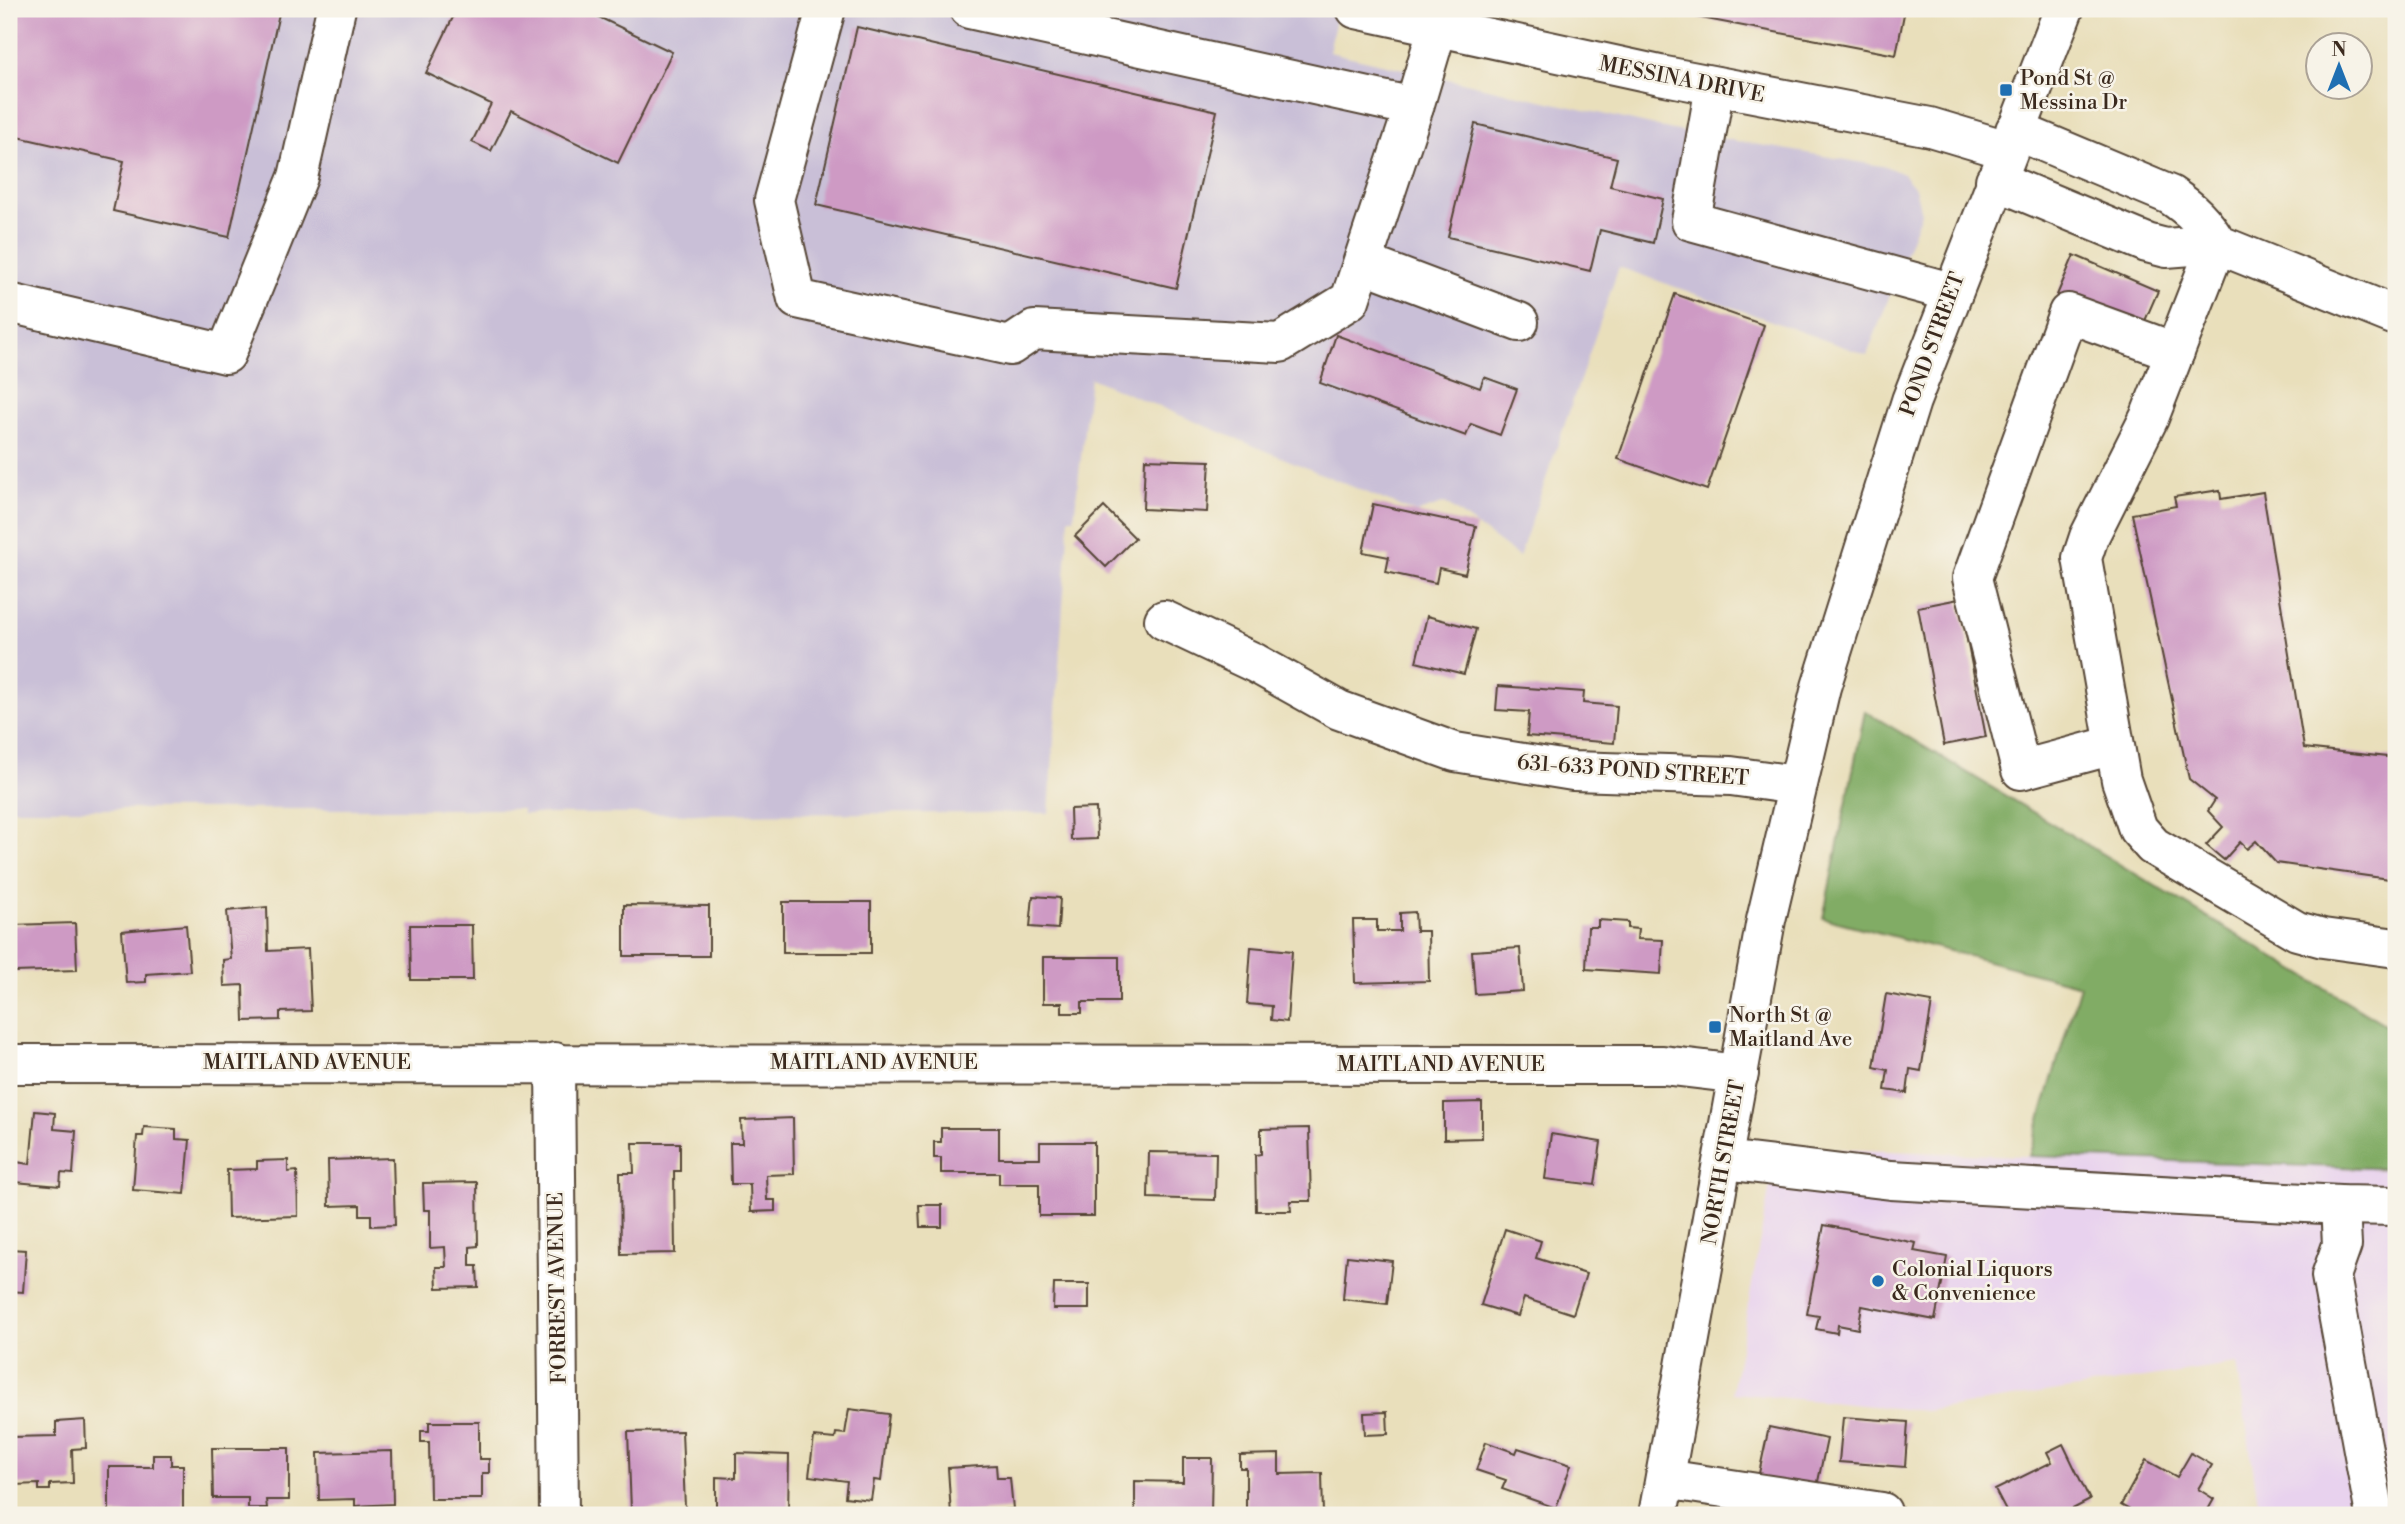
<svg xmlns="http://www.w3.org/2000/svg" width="2405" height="1524" font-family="'Libre Bodoni',serif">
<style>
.built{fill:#e8d2ee}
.industrial{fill:#c9bfd7}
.forest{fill:#81ac65;stroke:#5e6b42;stroke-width:2}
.building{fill:#ce9ac4}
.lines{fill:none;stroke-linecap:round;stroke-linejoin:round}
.minor-casing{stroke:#554536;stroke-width:42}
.major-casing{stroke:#554536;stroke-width:42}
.minor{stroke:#fff;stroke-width:38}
.major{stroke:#fff;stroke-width:38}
.poi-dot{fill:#1f6fb2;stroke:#f7f3e8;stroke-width:2.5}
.labels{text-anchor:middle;stroke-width:5;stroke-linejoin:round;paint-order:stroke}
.poi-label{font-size:21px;fill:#3b2a1e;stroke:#f7f3e8;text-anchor:start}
.street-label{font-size:21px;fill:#3b2a1e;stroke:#f7f3e8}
</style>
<rect width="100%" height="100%" fill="#f7f3e8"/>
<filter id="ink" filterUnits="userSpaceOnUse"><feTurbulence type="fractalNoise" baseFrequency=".0143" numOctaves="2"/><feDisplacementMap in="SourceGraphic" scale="14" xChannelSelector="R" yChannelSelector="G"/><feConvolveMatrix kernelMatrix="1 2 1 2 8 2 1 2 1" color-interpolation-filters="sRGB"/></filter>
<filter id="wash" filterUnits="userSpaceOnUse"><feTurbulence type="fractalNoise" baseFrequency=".00686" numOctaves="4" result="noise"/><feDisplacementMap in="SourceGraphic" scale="28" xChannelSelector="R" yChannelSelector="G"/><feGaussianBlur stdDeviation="1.57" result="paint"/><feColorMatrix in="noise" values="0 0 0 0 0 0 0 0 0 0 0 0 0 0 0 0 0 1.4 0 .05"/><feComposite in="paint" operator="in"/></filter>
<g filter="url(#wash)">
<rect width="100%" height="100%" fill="#e9dfbb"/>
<polygon class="built" points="1777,1147 2396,1170 2396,1515 2260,1515 2237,1364 1926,1411 1732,1393"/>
<polygon class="industrial" points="9,9 1338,9 1329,52 1673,130 1887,167 1903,174 1915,188 1921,213 1867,355 1619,267 1519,557 1445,503 1416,513 1090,378 1074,518 1069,518 1049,813 522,814 522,809 9,809"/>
<polygon class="forest" points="1865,711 2396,1031 2396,1169 2029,1156 2080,985 1823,918"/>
<g id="blocks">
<g class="building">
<polygon points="9,9 280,9 229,237 113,211 124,161 9,135"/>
<polygon points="457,9 582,9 672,52 618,163 511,111 491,151 472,142 491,104 426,73"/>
<polygon points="1654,9 1905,9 1896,55"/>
<polygon points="857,27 1217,111 1176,288 816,205"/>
<polygon points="1475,124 1617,158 1610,186 1663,199 1653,243 1600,230 1590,271 1448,237"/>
<polygon points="2074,255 2158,291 2141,330 2057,295"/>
<polygon points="1675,294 1764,325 1707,490 1618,459"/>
<polygon points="1336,335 1480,388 1484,377 1517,389 1500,435 1471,424 1466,436 1320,383"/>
<polygon points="1145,459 1210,461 1207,512 1143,509"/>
<polygon points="2220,490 2221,499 2263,492 2304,748 2396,758 2396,880 2276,863 2256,841 2247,849 2240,842 2224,860 2206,845 2223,827 2208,811 2215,800 2189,779 2132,514 2176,506 2174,497"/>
<polygon points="1373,504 1476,526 1465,574 1439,568 1436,583 1386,572 1389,557 1363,552"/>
<polygon points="1104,507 1135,538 1106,567 1075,536"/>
<polygon points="1959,599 1986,737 1944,745 1918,607"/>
<polygon points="1427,616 1476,629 1464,674 1416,662"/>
<polygon points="1498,686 1584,692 1583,703 1617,706 1614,743 1527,736 1529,712 1496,710"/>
<polygon points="1096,808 1097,839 1071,840 1070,809"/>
<polygon points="1033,896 1060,898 1058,929 1030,927"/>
<rect x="783" y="902" width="88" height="51"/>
<polygon points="624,905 709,906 709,956 624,956"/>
<polygon points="267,907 268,951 308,949 311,1011 280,1012 280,1020 244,1021 243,985 224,986 223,960 231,959 227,911"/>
<polygon points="1415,912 1416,931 1428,931 1429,981 1355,983 1353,920 1377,920 1377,931 1400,931 1400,913"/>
<polygon points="1598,920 1628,922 1628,928 1638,929 1637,939 1663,940 1661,974 1586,969 1588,927 1598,927"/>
<polygon points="75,923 77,970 14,972 12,925"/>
<polygon points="186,925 190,971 146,974 146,982 126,983 122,931"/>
<polygon points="410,925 472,925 473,980 411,980"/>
<polygon points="1251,947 1292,951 1287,1022 1271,1020 1272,1006 1247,1004"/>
<polygon points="1520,948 1523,991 1475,994 1472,951"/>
<polygon points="1043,957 1119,957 1119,1002 1082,1002 1082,1013 1062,1013 1062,1003 1043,1003"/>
<polygon points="1886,994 1932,1002 1921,1071 1910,1069 1907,1093 1885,1090 1888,1070 1874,1067"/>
<polygon points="1482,1102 1482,1138 1444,1139 1444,1103"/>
<polygon points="35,1111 55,1113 54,1129 76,1131 73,1174 61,1173 60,1186 15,1182 16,1162 30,1164"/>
<polygon points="793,1118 794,1174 766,1175 767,1200 775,1200 775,1211 751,1212 750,1184 731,1184 730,1143 742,1143 741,1120"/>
<polygon points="144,1127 176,1129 176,1139 190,1140 185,1194 133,1190 137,1136 143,1136"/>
<polygon points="941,1128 999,1128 999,1158 1040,1158 1040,1142 1094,1142 1094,1216 1039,1216 1039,1184 999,1184 999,1173 941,1173 941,1158 934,1158 934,1142 941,1142"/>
<polygon points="1309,1128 1311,1201 1290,1201 1291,1211 1256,1211 1255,1155 1261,1154 1261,1129"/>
<polygon points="1551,1134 1601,1142 1595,1185 1545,1179"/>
<polygon points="633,1143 680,1143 680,1171 674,1171 675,1253 621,1254 620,1173 634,1173"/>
<polygon points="1149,1152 1216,1153 1215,1200 1148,1198"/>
<polygon points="393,1158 395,1225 371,1226 371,1215 360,1215 360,1205 329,1206 328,1160"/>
<polygon points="288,1160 288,1172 297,1171 298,1216 228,1218 227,1170 257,1169 257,1161"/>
<polygon points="477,1182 478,1246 470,1247 470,1266 477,1266 478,1287 437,1288 436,1267 446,1267 445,1247 430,1248 430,1210 424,1210 423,1183"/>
<polygon points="919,1205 942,1205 942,1227 920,1227"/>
<polygon points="1824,1225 1916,1243 1914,1251 1947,1257 1935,1320 1862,1306 1858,1329 1838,1325 1837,1333 1816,1329 1819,1316 1807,1314"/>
<polygon points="1505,1229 1541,1241 1536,1258 1586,1274 1573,1314 1524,1298 1518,1316 1481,1305"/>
<polygon points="9,1249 26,1250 23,1292 9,1291"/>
<polygon points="1347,1256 1392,1261 1387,1304 1343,1299"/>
<polygon points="1054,1284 1089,1284 1089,1309 1053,1309"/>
<polygon points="849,1409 889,1414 881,1481 874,1480 871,1500 845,1497 847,1481 809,1476 814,1437 835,1439 836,1433 845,1434"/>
<polygon points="1387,1412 1388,1434 1365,1435 1364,1413"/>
<polygon points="1843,1417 1908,1422 1905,1467 1839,1462"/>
<polygon points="85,1420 86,1448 72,1449 73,1483 50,1484 50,1490 39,1490 39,1484 13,1485 12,1464 9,1464 10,1437 56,1436 56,1422"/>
<polygon points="429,1422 479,1422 479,1459 489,1459 489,1473 482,1473 482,1499 430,1499 429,1442 421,1442 421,1431 429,1431"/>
<polygon points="1769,1427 1827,1439 1816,1491 1758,1478"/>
<polygon points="682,1431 685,1508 631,1510 628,1432"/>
<polygon points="1486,1442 1516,1453 1518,1448 1571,1465 1556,1508 1502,1489 1506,1480 1476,1470"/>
<polygon points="2063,1444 2090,1500 2061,1515 2008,1515 1995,1490 2052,1462 2047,1452"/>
<polygon points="212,1448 289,1448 289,1500 266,1500 267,1508 248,1508 248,1498 213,1498"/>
<polygon points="392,1451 393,1504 355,1506 355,1499 319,1500 318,1453"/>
<polygon points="736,1453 789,1455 788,1515 716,1515 716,1477 736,1478"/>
<polygon points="2191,1453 2212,1465 2198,1489 2214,1499 2205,1515 2139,1515 2121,1505 2146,1460 2177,1477"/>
<polygon points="1279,1454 1279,1474 1322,1473 1323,1515 1246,1515 1246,1468 1240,1468 1240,1455"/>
<polygon points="153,1455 171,1455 171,1465 183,1465 183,1515 109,1515 109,1467 153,1467"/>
<polygon points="1183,1458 1212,1458 1211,1515 1135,1515 1135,1481 1183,1482"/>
<polygon points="996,1465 997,1478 1010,1478 1013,1509 951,1515 948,1468"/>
</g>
</g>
</g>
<g filter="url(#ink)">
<use href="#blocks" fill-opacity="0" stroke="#554536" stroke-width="2"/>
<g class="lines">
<g class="minor-casing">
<g id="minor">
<polyline points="826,9 774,200 797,299 1010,346 1034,330 1280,343 1350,300 1414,107"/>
<polyline points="969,9 1414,107 1438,26"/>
<polyline points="1356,9 1660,75 1930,127 2007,150"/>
<polyline points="1715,86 1691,221 1951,292"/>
<path d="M2015,130L2170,195C2191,209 2205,222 2217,244L2149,418L2089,537L2082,558L2121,780L2138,829L2153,846L2297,931L2323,938L2396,948"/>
<polyline points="1995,180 2147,243 2166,248 2217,244 2396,316"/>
<polyline points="1363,263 1519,322"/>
<polyline points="9,303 226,354 298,177 336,9"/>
<polyline points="1164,620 1255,663 1339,710 1455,752 1573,771 1731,776 1796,785"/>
<polyline points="2114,745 2021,770 1972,578 2068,313 2175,352"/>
<polyline points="555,1062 559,1515"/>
<polyline points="9,1064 1663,1065 1739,1074"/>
<polyline points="1724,1160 1891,1180 2340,1205 2396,1206"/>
<polyline points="2340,1205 2342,1245 2331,1276 2375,1515"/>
<polyline points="1665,1479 1882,1512"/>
</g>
</g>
<g class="major-casing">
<polyline id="major" points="1658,1515 1766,920 1821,687 1911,401 2064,9"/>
</g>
<use href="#minor" class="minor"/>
<use href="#major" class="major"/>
</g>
</g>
<g class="poi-dot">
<rect x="1999" y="83" width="14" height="14" rx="3.5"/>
<rect x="1708" y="1020" width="14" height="14" rx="3.5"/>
<circle cx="1878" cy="1281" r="7"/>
</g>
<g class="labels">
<g class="poi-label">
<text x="2020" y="85">Pond St @<tspan x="2020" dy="24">Messina Dr</tspan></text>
<text x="1729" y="1022">North St @<tspan x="1729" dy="24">Maitland Ave</tspan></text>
<text x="1892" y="1276">Colonial Liquors<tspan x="1892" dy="24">&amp; Convenience</tspan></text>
</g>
<g class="street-label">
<text transform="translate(1682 79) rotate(11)" y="7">MESSINA DRIVE</text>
<text transform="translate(1932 344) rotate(-70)" y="7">POND STREET</text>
<text transform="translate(1633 770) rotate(4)" y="7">631-633 POND STREET</text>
<text x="307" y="1069">MAITLAND AVENUE</text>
<text x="874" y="1069">MAITLAND AVENUE</text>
<text x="1441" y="1071">MAITLAND AVENUE</text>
<text transform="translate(1723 1162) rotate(-80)" y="7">NORTH STREET</text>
<text transform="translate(557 1288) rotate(-91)" y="7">FORREST AVENUE</text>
</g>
</g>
<rect width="2405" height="1524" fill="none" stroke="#f7f3e8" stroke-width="35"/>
<g transform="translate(2339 66)"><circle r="33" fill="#f7f3e8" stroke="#aca397" stroke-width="2"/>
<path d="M0-5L12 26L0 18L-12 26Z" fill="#1f6fb2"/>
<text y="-10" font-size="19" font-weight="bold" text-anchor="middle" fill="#3b2a1e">N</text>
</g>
</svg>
